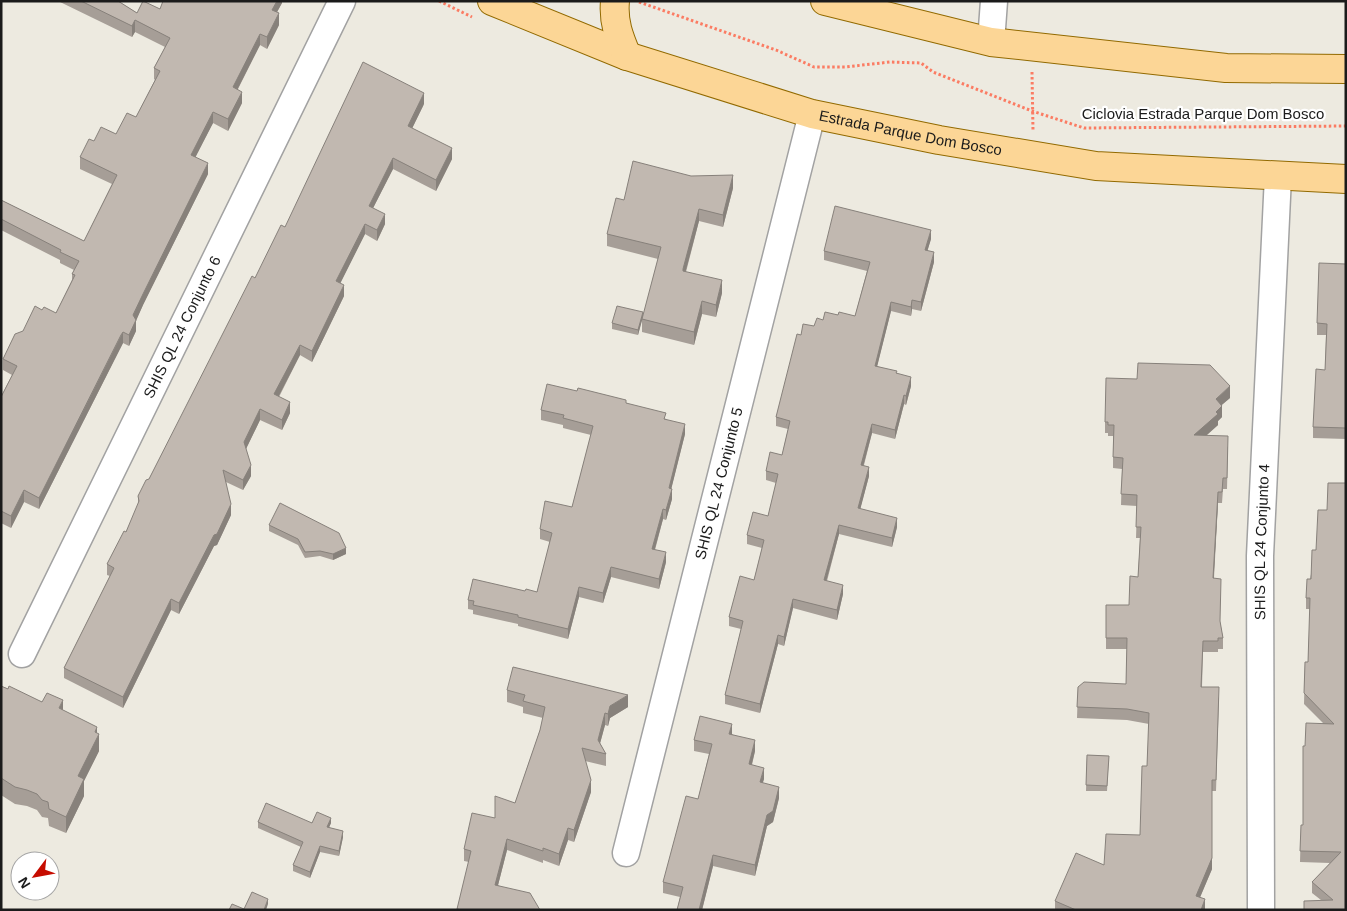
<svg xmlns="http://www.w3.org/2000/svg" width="1347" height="911" font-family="Helvetica,sans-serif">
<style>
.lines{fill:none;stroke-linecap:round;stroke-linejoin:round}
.minor-casing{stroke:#a2a2a2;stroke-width:29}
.major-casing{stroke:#926a00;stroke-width:30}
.path{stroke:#fb7c63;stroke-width:3;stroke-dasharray:2.5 2.5;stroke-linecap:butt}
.minor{stroke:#fff;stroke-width:26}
.major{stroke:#fcd696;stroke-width:28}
.wall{fill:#a69e97}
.shaded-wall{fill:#87817b}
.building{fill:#c1b8b0;stroke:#87817b}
.labels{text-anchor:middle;stroke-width:4.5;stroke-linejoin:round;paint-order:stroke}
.street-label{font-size:15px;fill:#1b1b1b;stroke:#fff}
</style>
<rect width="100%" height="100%" fill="#edeae0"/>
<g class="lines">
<g class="minor-casing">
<g id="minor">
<polyline points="991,42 994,1"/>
<path id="s1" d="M22,654L342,1"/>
<path id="s2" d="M626,853L812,114"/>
<path id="s3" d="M1261,910L1260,556L1278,176"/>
</g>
</g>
<g class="major-casing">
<g id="major">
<path id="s4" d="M492,1L627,56L812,114L939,140L1096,166L1346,179"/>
<path d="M615,1C613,22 619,37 627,56"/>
<polyline points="825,1 991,42 1226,68 1346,69"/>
</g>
</g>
<g class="path">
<polyline points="439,1 472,17"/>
<polyline points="639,2 776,50 814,67 845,67 890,62 921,63 933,72 1032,111 1084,128 1346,126"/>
<polyline points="1032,72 1033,131"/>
</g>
<use href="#minor" class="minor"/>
<use href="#major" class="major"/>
</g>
<g class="wall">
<polygon points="58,1 118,1 137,13 160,9 282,1 282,3 277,12 279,25 267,49 260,45 238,89 242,103 228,131 213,123 195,157 208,174 143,305 136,320 136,331 129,346 123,343 121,347 39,509 24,502 11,528 1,523 1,397 12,375 3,370 3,359 23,331 42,310 56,313 72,280 72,274 74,270 60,263 60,260 1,230 1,200 84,241 112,184 80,169 80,157 94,141 116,134 136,117 155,80 154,79 154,68 165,47 135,32 132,37"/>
<polygon points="424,104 412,128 452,159 436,191 393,169 373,208 385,224 377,241 365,234 340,283 344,296 312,362 300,355 279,397 290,413 282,430 260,420 246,449 251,476 243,490 226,482 231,515 217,545 214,546 179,614 171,610 123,708 64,678 64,668 110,576 107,575 107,564 126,532 138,505 138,496 149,479 255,278 285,227"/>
<polygon points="733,188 723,227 699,221 686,272 722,293 716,317 702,314 694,345 642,332 642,319 638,335 612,329 612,323 643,317 658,259 607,246 607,234 624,200"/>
<polygon points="931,239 927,251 934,262 921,311 912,309 911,316 891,311 877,366 897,373 911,386 906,405 904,404 895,439 872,433 864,465 869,476 860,509 897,527 892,547 839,534 827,581 843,594 837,620 793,608 784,646 778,644 760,713 725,704 725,695 741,629 729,626 729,617 754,580 762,548 747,544 747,535 768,516 776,483 766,480 766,471 782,455 788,429 776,426 776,417 801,335 814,326 823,320 838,315 855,316 867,271 824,260 824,251"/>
<polygon points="1346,264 1346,439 1313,438 1313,427 1325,370 1326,335 1317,335 1317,323"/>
<polygon points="1230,398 1221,405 1222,417 1218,421 1218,425 1206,436 1228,447 1227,489 1223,489 1222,503 1218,503 1214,578 1220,622 1223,638 1223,649 1218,649 1218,652 1203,652 1202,687 1219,698 1216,791 1212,791 1212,869 1200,897 1205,910 1055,910 1055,901 1104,865 1140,835 1147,766 1149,724 1127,720 1077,718 1078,687 1126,684 1127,649 1106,649 1106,605 1129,605 1138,577 1140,538 1136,538 1137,506 1121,505 1122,469 1113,468 1113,436 1108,436 1108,433 1105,433 1105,422"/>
<polygon points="626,403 666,419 685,434 671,489 672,499 666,520 663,519 655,550 666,562 659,589 611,577 603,603 579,597 568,639 518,626 518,624 473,614 473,610 468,609 468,600 525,591 537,592 550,542 540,539 540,529 572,507 591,435 563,428 563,425 541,420 541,410"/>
<polygon points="1327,510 1346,910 1321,900 1312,893 1312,882 1330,863 1300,862 1301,825 1303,825 1305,746 1323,723 1304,704 1305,662 1308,662 1310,609 1306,609 1306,598 1316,550"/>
<polygon points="269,525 346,554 333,560 320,556 305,558 298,545 269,531"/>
<polygon points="1,686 63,710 97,733 99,751 84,781 84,796 66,833 49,826 48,818 42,817 37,810 27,806 15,804 1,795"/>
<polygon points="507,690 628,707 610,718 608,726 605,725 600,743 606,754 606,766 585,761 591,792 574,842 568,840 559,866 543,860 543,863 507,850 498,885 540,910 457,910 469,862 464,861 464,849 495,818 515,803 540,730 543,718 523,713 523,707 507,702"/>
<polygon points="732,734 755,751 752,765 764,779 762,783 779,798 773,822 767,826 755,876 713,866 702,910 677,910 680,897 663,893 663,882 698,799 709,754 694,751 694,740"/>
<polygon points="1087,755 1109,756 1107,791 1086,791"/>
<polygon points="258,822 331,823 329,827 343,837 339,856 320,852 310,878 293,871 293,865 301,847 258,828"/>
</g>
<g class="shaded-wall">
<polygon points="277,1 282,1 282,3 272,21 272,10"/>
<polygon points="279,13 279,25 267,49 267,37"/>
<polygon points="135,20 135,32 132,37 132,26"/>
<polygon points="260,34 260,45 233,98 233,87"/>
<polygon points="242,92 242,103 228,131 228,119"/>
<polygon points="424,93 424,104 408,137 408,126"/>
<polygon points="213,112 213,123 191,166 191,155"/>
<polygon points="452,148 452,159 436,191 436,180"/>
<polygon points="393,158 393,169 369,216 369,206"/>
<polygon points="208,163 208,174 143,305 136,321 136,320 136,331 129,346 129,335 133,315 143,294"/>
<polygon points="733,175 733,188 723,227 723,215"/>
<polygon points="699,209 699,221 683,281 683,269"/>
<polygon points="385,214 385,224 377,241 377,230"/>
<polygon points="365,224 365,234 336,292 336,281"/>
<polygon points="931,230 931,239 925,259 925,250"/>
<polygon points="934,252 934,262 921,311 921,302"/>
<polygon points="722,280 722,293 716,317 716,305"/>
<polygon points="344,285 344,296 312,362 312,351"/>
<polygon points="912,300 912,309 911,316 911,307"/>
<polygon points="702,301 702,314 694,345 694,332"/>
<polygon points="891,302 891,311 875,375 875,366"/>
<polygon points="643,312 643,317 638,335 638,330"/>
<polygon points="123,332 123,343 39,509 39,498"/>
<polygon points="300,345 300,355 274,405 274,394"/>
<polygon points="911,377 911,386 906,405 906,396"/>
<polygon points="1230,386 1230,398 1216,410 1216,399"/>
<polygon points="904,395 904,404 895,439 895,430"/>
<polygon points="290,402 290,413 282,430 282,420"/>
<polygon points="1222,406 1222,417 1218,421 1218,425 1194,446 1194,435"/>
<polygon points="260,409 260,420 244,453 244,442"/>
<polygon points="685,424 685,434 669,498 669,488"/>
<polygon points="872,424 872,433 861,474 861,465"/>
<polygon points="251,465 251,476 243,490 243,480"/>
<polygon points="869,467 869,476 858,518 858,508"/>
<polygon points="672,489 672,499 666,520 666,510"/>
<polygon points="24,490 24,502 11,528 11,516"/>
<polygon points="1218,492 1218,503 1213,589 1213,578"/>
<polygon points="231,504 231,515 217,545 214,546 179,614 179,603 214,535"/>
<polygon points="663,509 663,519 652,559 652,549"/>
<polygon points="897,518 897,527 892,547 892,538"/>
<polygon points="839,525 839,534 824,589 824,580"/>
<polygon points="346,548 346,554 333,560 333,554"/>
<polygon points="666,552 666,562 659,589 659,579"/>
<polygon points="611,567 611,577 603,603 603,593"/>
<polygon points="843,585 843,594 837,620 837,610"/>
<polygon points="579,587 579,597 568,639 568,629"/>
<polygon points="171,599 171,610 123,708 123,697"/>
<polygon points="793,599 793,608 784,646 784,637"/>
<polygon points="778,635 778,644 760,713 760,704"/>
<polygon points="628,695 628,707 610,718 608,726 608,714 610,706"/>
<polygon points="63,700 63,717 59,708"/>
<polygon points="605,713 605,725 598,751 598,740"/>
<polygon points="732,724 732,735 729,734"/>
<polygon points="97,727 97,738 99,734 99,751 84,781 84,796 66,833 66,817 78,776"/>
<polygon points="755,740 755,751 749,775 749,764"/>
<polygon points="764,768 764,779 760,793 760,782"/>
<polygon points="591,780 591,792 574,842 574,830"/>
<polygon points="1212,780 1212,869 1196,907 1196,896"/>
<polygon points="779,787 779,798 773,822 767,826 755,876 755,865 767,815"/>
<polygon points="331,818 331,823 327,832 327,827"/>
<polygon points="568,828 568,840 559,866 559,854"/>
<polygon points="343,831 343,837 339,856 339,851"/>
<polygon points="507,839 507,850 495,897 495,885"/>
<polygon points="320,846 320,852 310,878 310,872"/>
<polygon points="713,855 713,866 702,910 699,910"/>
<polygon points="268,899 268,904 266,910 264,910"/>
<polygon points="1205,899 1205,910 1201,910"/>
</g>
<g class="building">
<polygon points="81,1 118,1 137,13 143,1 160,9 163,1 277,1 272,10 279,13 267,37 260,34 233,87 242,92 228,119 213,112 191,155 208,163 143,294 133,315 136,320 129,335 123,332 121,335 39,498 24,490 11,516 1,511 1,397 17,366 3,359 15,334 23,331 35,306 42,310 44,307 56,313 75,275 72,274 79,261 60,252 61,250 1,219 1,200 84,241 117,175 80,157 89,139 94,141 101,127 116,134 127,113 136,117 160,71 154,68 170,38 135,20 132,26"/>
<polygon points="363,62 424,93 408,126 452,148 436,180 393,158 369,206 385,214 377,230 365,224 336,281 344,285 312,351 300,345 274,394 290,402 282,420 260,409 244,442 251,465 243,480 223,470 231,504 217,534 214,535 179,603 171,599 123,697 64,668 114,568 107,564 124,531 126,532 139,501 138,496 146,480 149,479 252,276 255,278 281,225 285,227"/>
<polygon points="633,161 691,176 733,175 723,215 699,209 683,269 683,271 722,280 716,305 702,301 694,332 642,319 661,247 607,234 616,198 624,200"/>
<polygon points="835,206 931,230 925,250 934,252 921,302 912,300 911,307 891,302 875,366 897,371 896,373 911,377 906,396 904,395 895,430 872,424 861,465 869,467 858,508 897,518 892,538 839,525 824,580 843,585 837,610 793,599 784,637 778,635 760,704 725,695 743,621 729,617 740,576 754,580 764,540 747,535 753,512 768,516 778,474 766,471 770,452 782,455 790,421 776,417 797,334 801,335 803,324 814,326 817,318 823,320 825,312 838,315 839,312 855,316 870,262 824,251"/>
<polygon points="1319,263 1346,264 1346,428 1313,427 1316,369 1325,370 1327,324 1317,323"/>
<polygon points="617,306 643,312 638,330 612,323"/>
<polygon points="1138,363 1210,365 1230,386 1216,399 1222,406 1216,412 1218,414 1194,435 1228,436 1227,478 1223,478 1222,492 1218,492 1213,578 1221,579 1220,621 1223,638 1218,638 1218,641 1203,641 1201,687 1219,687 1216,780 1212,780 1212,858 1196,896 1205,899 1201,910 1076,910 1055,901 1076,853 1104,865 1106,834 1140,835 1142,766 1147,766 1149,713 1127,709 1077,707 1078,687 1084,682 1126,684 1127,638 1106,638 1106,605 1129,605 1130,576 1138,577 1141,527 1136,527 1137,495 1121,494 1123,458 1113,457 1114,425 1108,425 1108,422 1105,422 1106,378 1137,379"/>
<polygon points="547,384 577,391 578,388 626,400 626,403 666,413 664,419 685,424 669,488 672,489 666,510 663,509 652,549 666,552 659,579 611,567 603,593 579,587 568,629 518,617 518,615 473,605 474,601 468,600 473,579 525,591 526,589 537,592 552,533 540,529 545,501 572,507 593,426 563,418 564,415 541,410"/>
<polygon points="1328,483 1346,483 1346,910 1304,910 1304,901 1333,900 1312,882 1341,852 1300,851 1301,825 1303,825 1303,746 1305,746 1306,723 1334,724 1304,693 1305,662 1308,662 1310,598 1306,598 1307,579 1311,579 1312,550 1316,550 1318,510 1327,510"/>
<polygon points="280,503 339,533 346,548 333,554 320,551 305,552 298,539 269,525"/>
<polygon points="513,667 628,695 610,706 608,714 605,713 598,740 606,754 582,748 591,780 574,830 568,828 559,854 543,848 543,851 507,839 495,885 530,893 540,910 462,910 457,909 471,851 464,849 472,813 495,818 495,796 515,803 540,730 545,707 523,701 525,695 507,690"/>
<polygon points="1,686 8,689 9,686 42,702 47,693 63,700 59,708 97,727 95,732 99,734 78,776 84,779 66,817 49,809 48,802 42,800 37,794 27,790 15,787 1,778"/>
<polygon points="700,716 732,724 729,734 755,740 749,764 764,768 760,782 779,787 773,811 767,815 755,865 713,855 699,910 677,910 683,887 663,882 686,796 698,799 712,744 694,740"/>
<polygon points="1087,755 1109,756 1107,786 1086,785"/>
<polygon points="266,803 312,823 317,812 331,818 327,827 343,831 339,851 320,846 310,872 293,865 303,842 258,822"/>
<polygon points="252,892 268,899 264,910 229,910 232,904 244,909"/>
</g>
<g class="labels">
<g class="street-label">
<text x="1203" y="119">Ciclovia Estrada Parque Dom Bosco</text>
<text dy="5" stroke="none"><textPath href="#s4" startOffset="440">Estrada Parque Dom Bosco</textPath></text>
<text dy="5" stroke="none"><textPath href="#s1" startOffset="364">SHIS QL 24 Conjunto 6</textPath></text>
<text dy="5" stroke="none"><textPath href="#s2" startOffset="381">SHIS QL 24 Conjunto 5</textPath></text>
<text dy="5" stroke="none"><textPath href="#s3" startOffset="368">SHIS QL 24 Conjunto 4</textPath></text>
</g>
</g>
<rect width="1347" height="911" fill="none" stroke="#1b1b1b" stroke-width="5"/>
<g transform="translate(35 876) rotate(238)"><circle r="24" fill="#ffffff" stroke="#a4a4a4"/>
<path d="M0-4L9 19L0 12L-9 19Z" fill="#c60c00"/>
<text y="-8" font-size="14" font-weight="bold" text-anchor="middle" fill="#1b1b1b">N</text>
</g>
</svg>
